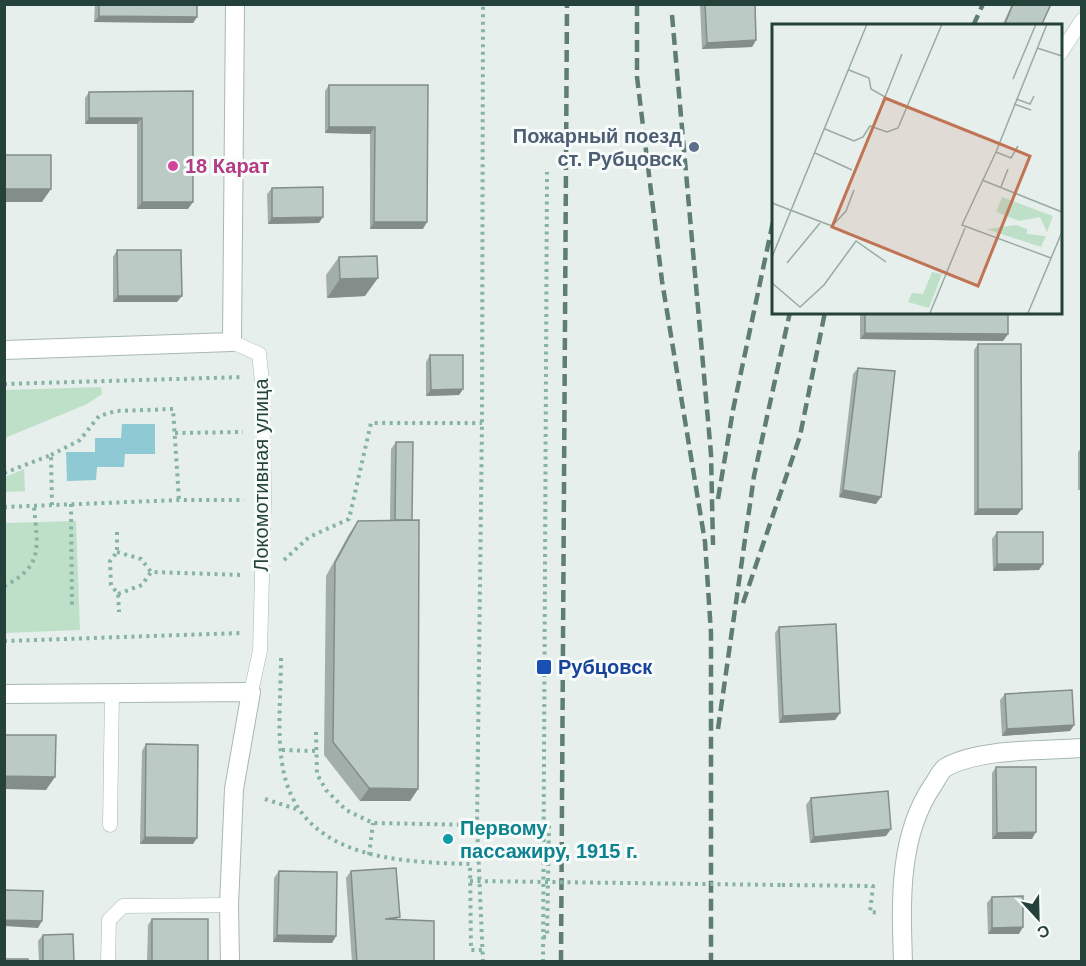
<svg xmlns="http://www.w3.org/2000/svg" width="1086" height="966" font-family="Helvetica,sans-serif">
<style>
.green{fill:#bfe0c8}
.water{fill:#8ec9d4}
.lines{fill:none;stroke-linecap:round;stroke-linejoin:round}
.lane-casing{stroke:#a8b8b2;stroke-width:15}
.street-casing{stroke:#a8b8b2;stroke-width:20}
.path{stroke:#86b3a5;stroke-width:4;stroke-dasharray:3 4.5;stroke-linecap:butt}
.lane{stroke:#fff;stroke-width:14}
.street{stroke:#fff;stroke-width:18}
.rail{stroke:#5f7d75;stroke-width:4.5;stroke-dasharray:12 6;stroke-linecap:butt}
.path-bridge{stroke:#86b3a5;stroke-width:4;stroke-dasharray:3 4.5;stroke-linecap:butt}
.wall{fill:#a1aea9}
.shaded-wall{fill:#838d89}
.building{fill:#bbcac4;stroke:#838d89;stroke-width:1.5}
.service-dot{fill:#5c6f8a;stroke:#f7fbf9;stroke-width:2}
.hotel-dot{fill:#d1479c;stroke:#f7fbf9;stroke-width:2}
.transit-dot{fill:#1a4fb4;stroke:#f7fbf9;stroke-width:2}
.culture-dot{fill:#0f9aa8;stroke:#f7fbf9;stroke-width:2}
.labels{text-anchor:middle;stroke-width:6;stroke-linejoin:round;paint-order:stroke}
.service-label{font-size:20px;font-weight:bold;fill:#4e5e75;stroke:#f7fbf9;text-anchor:end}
.hotel-label{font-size:20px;font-weight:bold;fill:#b23c85;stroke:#f7fbf9;text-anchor:start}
.street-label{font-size:20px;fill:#24423a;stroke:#f7fbf9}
.transit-label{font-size:20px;font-weight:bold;fill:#164399;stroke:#f7fbf9;text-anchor:start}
.culture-label{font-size:20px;font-weight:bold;fill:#0d838f;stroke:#f7fbf9;text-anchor:start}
.inset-road{fill:none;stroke:#98aaa4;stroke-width:1.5}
.view{fill:#c07456;fill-opacity:0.15;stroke:#c07456;stroke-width:3}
.inset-edge{fill:none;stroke:#24423a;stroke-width:3}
</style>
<rect width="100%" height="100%" fill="#e6efeb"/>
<g class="green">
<polygon points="101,387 102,394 87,404 5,438 5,390"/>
<polygon points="24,469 25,491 5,492 5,477"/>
<polygon points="76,521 80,630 5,633 5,523"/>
</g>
<polygon class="water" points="122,424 155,424 155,454 125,454 124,467 97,467 96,480 67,481 66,452 95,452 95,438 121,438"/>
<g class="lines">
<g class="lane-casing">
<g id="lane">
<polyline points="1060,54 1082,20"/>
<polyline points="232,342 259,354 263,391 264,501 260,651 251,692"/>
<polyline points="110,825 112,693"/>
<polyline points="108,962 109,920 123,906 229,905"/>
</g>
</g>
<g class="street-casing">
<g id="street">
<polyline points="4,350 232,342 235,4"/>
<polyline points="4,694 251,692 234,789 229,905 230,962"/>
<path d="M903,962C901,902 898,836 933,785C937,779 941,770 946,767C982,748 1041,751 1082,748"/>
</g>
</g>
<g class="path">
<polyline points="4,384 244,377"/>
<polyline points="175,433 243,432"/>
<polyline points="51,455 80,440 99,416 116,411 173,409 179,500"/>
<polyline points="4,473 51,455 52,505"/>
<polyline points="71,504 72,608"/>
<polyline points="4,507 179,500 244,500"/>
<polyline points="117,532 117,552 110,561 111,585 118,594 119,612"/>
<polyline points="117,552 141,559 151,572 242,575"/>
<polyline points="284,560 309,537 349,519 371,423 482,423"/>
<path d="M4,586C45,566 37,545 34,506"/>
<polyline points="118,594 142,585 151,572"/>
<polyline points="4,641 242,633"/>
<path d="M281,658C281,691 277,731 282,763C296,858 393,862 470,864L471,950H483"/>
<polyline points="316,732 317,774 326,790 346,810 373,823 477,825"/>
<polyline points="282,750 317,751"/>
<polyline points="265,799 296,809"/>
<polyline points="369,855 373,823"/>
<polyline points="782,885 873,886 870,912 880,913"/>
<polyline points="543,937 547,937 549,825 544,825"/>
<polyline points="483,962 477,825 482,423 483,4"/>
<polyline points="543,962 547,172"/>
</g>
<use href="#lane" class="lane"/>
<use href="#street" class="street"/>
<g class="rail">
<polyline points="637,4 637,77 662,281 705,542 711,633 711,962"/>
<polyline points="672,15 711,454 713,545"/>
<polyline points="973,26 983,4"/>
<polyline points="718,499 733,410 774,217"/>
<polyline points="743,603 800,436 825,312"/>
<polyline points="718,729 754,476 790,312"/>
<polyline points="561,962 567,4"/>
</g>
<polyline class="path-bridge" points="470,881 782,885"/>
</g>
<g class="wall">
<polygon points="95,4 197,4 197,17 193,23 94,22"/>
<polygon points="700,4 755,4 756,40 752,47 702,49"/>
<polygon points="1012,4 1051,4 1041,26 1002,26"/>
<polygon points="329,85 428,85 423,229 370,229 370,134 325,133 325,91"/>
<polygon points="193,91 188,209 137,209 137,124 85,124 85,98 89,92"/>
<polygon points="272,188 319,223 268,224 267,194"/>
<polygon points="117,250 177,302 113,302 113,257"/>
<polygon points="339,257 365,296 327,298 326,275"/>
<polygon points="860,312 1008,312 1008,334 1003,341 860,339"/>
<polygon points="978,344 1022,509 1017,515 974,515 974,350"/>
<polygon points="430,355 463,389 459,395 426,396 426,362"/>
<polygon points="858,368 876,504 839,497 853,374"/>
<polygon points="396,442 412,520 418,789 410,801 360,801 324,755 326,576 349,534 358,521 390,520 391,449"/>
<polygon points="1082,447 1082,490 1078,490 1078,452"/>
<polygon points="997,532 1039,570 993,571 992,539"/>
<polygon points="779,627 840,713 835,720 779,723 775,633"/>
<polygon points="1005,694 1074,725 1070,731 1002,736 1000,700"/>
<polygon points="146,744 193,844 140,844 142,751"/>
<polygon points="996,767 1032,839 992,839 992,773"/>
<polygon points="811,798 886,836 810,843 806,805"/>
<polygon points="279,871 336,936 332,943 273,942 274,878"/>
<polygon points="351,871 398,920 434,962 352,962 346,878"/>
<polygon points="992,897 1019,934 988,934 987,903"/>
<polygon points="152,919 208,962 147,962 148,925"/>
<polygon points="43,935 74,962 39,962 38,941"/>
</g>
<g class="shaded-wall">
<polygon points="99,16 197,17 193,23 94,22"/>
<polygon points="756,40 752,47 702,49 707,43"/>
<polygon points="89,118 142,118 137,124 85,124"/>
<polygon points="329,127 375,127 370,134 325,133"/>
<polygon points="4,189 51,189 42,202 4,202"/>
<polygon points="142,202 193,202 188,209 137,209"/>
<polygon points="323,217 319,223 268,224 272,218"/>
<polygon points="374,222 427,222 423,229 370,229"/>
<polygon points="378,278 365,296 327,298 340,279"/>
<polygon points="118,296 182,296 177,302 113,302"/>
<polygon points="865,333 1008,334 1003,341 860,339"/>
<polygon points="463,389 459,395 426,396 431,390"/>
<polygon points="843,490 881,497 876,504 839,497"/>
<polygon points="978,509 1022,509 1017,515 974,515"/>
<polygon points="997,564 1043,564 1039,570 993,571"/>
<polygon points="840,713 835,720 779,723 783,716"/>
<polygon points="1074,725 1070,731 1002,736 1007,729"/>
<polygon points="4,776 55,777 46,790 4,789"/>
<polygon points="369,788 418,789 410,801 360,801"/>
<polygon points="891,829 886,836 810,843 814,837"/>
<polygon points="1036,832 1032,839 992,839 997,833"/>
<polygon points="145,837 197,838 193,844 140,844"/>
<polygon points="4,920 42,921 38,928 4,926"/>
<polygon points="1023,927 1019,934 988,934 992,928"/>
<polygon points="277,935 336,936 332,943 273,942"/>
</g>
<g class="building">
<polygon points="99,4 197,4 197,17 99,16"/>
<polygon points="705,4 755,4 756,40 707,43"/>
<polygon points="1013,4 1051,4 1041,26 1004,26"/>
<polygon points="329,85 428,85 427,222 374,222 375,127 329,127"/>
<polygon points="193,91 193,202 142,202 142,118 89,118 89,92"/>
<rect x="4" y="155" width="47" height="34"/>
<polygon points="323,187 323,217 272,218 272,188"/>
<polygon points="117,250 181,250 182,296 118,296"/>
<polygon points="377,256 378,278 340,279 339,257"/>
<polygon points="865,312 1008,312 1008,334 865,333"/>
<polygon points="978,344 1021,344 1022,509 978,509"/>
<polygon points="430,355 463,355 463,389 431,390"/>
<polygon points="858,368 895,371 881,497 843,490"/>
<polygon points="396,442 413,442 412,520 395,520"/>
<polygon points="419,520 418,789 369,788 333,742 335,563 358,521"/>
<rect x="997" y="532" width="46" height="32"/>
<polygon points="836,624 840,713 783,716 779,627"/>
<polygon points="1072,690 1074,725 1007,729 1005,694"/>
<polygon points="4,735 56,735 55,777 4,776"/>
<polygon points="146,744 198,745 197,838 145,837"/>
<polygon points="996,767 1036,767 1036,832 997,833"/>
<polygon points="888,791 891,829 814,837 811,798"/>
<polygon points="396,868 400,917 385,919 434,921 434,962 357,962 351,871"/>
<polygon points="279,871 337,872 336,936 277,935"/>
<polygon points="4,890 43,891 42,921 4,920"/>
<polygon points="1023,896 1023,927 992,928 992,897"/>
<rect x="152" y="919" width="56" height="43"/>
<polygon points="73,934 74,962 43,962 43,935"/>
<rect x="4" y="959" width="24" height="3"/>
</g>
<circle class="service-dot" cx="694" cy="147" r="6"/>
<circle class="hotel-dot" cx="173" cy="166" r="6"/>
<rect class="transit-dot" x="536" y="659" width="16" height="16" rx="3"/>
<circle class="culture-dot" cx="448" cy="839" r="6"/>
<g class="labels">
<g class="service-label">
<text x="682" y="143">Пожарный поезд<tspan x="682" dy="23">ст. Рубцовск</tspan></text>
</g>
<g class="hotel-label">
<text x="185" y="173">18 Карат</text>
</g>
<g class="street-label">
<text transform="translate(261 475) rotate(-90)" y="7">Локомотивная улица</text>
</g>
<g class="transit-label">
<text x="558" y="674">Рубцовск</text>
</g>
<g class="culture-label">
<text x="460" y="835">Первому<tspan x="460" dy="23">пассажиру, 1915 г.</tspan></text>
</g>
</g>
<g transform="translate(772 24)">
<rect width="290" height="290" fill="#e6efeb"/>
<path d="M230,173L281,192L275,208L268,193L247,197L224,188ZM244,201L255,205V210L274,212L269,223L214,205ZM160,248L170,250L157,284L136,278L140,269L151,270Z" fill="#bfe0c8"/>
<path class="inset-road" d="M275,0L224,128L190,201L279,234M265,24L290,32M77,46L97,54L99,65L113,73L130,30M241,55L264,0M244,75L258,80L262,72M242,80L259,86M53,105L82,117L91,113L98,102L115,108L126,104L170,0M224,128L239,134L246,122M43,129L80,146M210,156L290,188M229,163L236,145M0,179L60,202L74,187L82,166M0,233L95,0M15,239L48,199M0,259L28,283L52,261L84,217L114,238M158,289L193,204M256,289L290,208"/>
<path class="view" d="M113,74L258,132L206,262L60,203Z"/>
<rect width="290" height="290" class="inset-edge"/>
</g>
<rect width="1086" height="966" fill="none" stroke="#24423a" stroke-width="12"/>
<g transform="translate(1038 918) rotate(158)" stroke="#f7fbf9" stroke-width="4.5" paint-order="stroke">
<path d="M0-4.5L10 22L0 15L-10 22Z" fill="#24423a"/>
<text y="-9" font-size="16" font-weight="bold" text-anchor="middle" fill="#24423a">С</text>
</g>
</svg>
